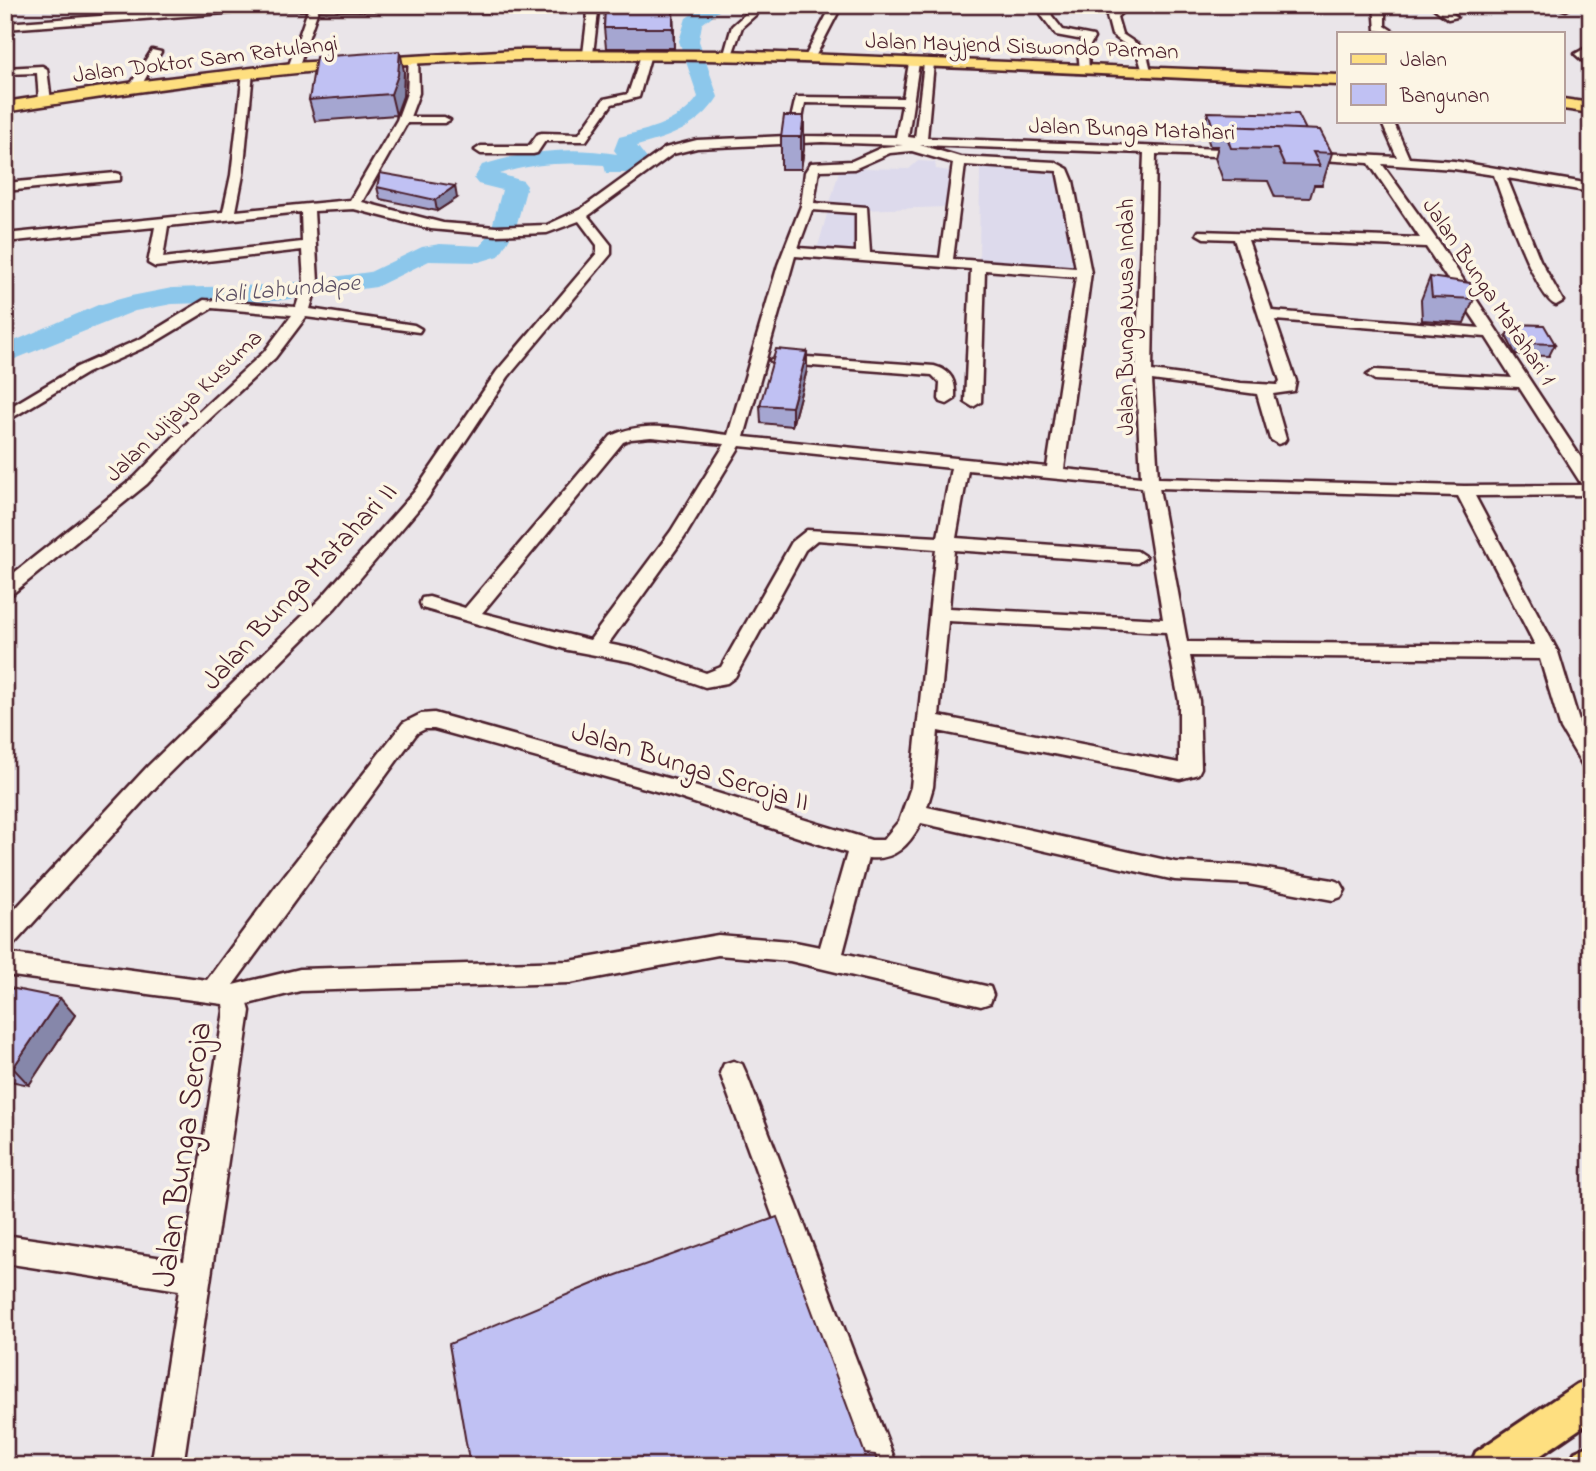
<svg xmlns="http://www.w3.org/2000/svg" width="1596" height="1471" font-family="'Indie Flower',sans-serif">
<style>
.built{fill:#dddaec}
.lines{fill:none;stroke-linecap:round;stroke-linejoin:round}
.river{fill:#8cc7eb;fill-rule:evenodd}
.minor-casing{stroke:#4a1f2b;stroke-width:5}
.major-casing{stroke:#4a1f2b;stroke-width:6}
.highway-casing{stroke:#4a1f2b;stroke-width:5}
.minor{fill:#fcf5e5;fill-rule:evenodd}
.major{fill:#fedf80;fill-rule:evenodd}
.highway{fill:#fedf80;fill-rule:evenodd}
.wall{fill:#a5a6d1;stroke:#4a1f2b;stroke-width:2}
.shaded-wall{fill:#8687aa;stroke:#4a1f2b;stroke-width:2}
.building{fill:#c0c1f3;stroke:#4a1f2b;stroke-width:2}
.labels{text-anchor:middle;stroke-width:7;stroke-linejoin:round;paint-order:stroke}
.far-street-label{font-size:23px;fill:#4a1f2b;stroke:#fcf5e5}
.far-water-label{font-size:24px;font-style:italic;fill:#5e5165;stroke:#fcf5e5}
.street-label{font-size:28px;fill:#4a1f2b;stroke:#fcf5e5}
.near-street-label{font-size:33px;fill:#4a1f2b;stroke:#fcf5e5}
</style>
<rect width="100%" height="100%" fill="#eae5e9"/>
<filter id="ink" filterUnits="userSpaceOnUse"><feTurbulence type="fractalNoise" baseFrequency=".0143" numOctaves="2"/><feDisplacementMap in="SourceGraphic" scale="14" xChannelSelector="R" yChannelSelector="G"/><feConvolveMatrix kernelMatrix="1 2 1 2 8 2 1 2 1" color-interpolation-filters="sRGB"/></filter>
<g filter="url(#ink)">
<g class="built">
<polygon points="918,161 935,162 936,169 950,171 946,207 862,210 860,252 817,250 839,171 862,168 909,169"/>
<polygon points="980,168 1057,169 1075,268 979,265"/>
</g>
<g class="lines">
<path class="river" d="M705,5H726L702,24L699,41L718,97C699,127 670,137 637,146L648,160L638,173H606L604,165C569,162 533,163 500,174L523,181L527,186L516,227L499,256L479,262L429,261L376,287L275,301L172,304L135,311L5,363V345L98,305L131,296L172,288L275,285L370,272L422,247L440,244L481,246L492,227L502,190L478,184L474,179L482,165C525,151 572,146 617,154L614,150L619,137C647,130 681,122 698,97L679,41L686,18Z"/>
<g class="minor-casing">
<g id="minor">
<polygon points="250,5 658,5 653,8 598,12 593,54 588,57 583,54 588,12 318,10 298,68 293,71 288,68 308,10 267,10 5,29 5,23"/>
<polygon points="832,5 842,5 814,59 805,61 804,59"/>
<polygon points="1039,5 1049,5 1052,16 1063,30 1093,36 1094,38 1088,49 1089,73 1080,71 1078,49 1083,40 1056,35 1042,16"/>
<polygon points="1119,5 1130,5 1117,17 1122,34 1146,50 1152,75 1144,75 1137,53 1112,35 1107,16"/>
<polygon points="1299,5 1310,5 1303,10 1299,9"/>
<polygon points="1374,5 1385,5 1385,26 1396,33 1376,30"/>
<polygon points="1430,5 1442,5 1457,17 1448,19"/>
<polygon points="1549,5 1570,5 1571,7 1566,10"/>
<polygon points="751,9 760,11 742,27 731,58 723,58 732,26"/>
<polygon points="1591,45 1591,52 1587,55 1591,59 1591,68 1575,54"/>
<polygon points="152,50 161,52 139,89 131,89 129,87"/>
<polygon points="642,52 651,54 639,97 612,104 586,141 545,141 537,153 533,154 481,154 475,150 481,146 529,146 538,134 542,133 579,134 604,99 628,94"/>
<path d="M409,57L418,59L419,93L410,117H444L450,120L444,123H407L362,202L443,223L496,227L547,225L581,209L665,148L697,140L787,136L796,97L903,98L909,63L914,60L919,63L908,137L915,138L924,63L929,60L934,63L927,138L1248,150L1250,153L1244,157L1156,154L1152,371L1241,383L1277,385L1280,381L1234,239L1204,238L1197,234L1199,231L1420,238L1369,163L1305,159L1301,158V152L1397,157L1381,121H1393L1409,158L1454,161L1591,184V192L1507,178L1540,260L1563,301L1556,305C1537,300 1502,198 1494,175L1454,169L1382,164L1439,243L1591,473V495L1475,496L1558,652L1581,728L1591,742V768L1583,766L1561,729L1540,659L1190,656L1199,701L1201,768L1198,774L1180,779L938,731L933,787L927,807L1175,862L1248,866L1333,880L1341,883L1345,890L1341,897L1333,900L1248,884L1175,880L921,823C909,845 895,861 868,858L843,953L990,987L993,995L990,1003L981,1006L790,961L718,955L570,983L300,991L248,1004L250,1011L183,1466H151L179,1290L5,1263V1235L184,1261L224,1011L223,1004L5,975V953L207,980L277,885L403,723L421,714L434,713L671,779L871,840H883L899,821L911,787L936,549L817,540L805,550L735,677L727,683L705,687L633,662L568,650L422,608L420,603L422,598L429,597L465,608L611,436C645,418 692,431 728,435L778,265L801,206L805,172L811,163L852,161L883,147L903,145L822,142L697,148L673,154L588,216L611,245V254L508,377L427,499L335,608L164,778L14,944L5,947V920L148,766L321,598L415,491L497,371L597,253V245L579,221L547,233L496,235L431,229L354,209L314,211L318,282L310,309L414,325L421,329L419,332L306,317L275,358L202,426L147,484L12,594L5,596V580L135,477L191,419L264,352L292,315L212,308L152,344L87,373L5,422V410L77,367L142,338L204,300L296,307L304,282L302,250L155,267L148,263L155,227L5,242V234L223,212L231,175L243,72L248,69L253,72L243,175L236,211L350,200L397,120L407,93ZM805,103L902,105L896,137L799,136ZM920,145L1144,153L1136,374L1141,477L1064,469L1091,273L1073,181L1068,169L1055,162L960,157ZM912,151L953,163L940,258L870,253L867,207L814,203L819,170L854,169L890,153ZM965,165L1057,171L1076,268L953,259ZM812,210L856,213V252L798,248ZM301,212L302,242L163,258L168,226ZM1248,240L1426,247L1480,328L1272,311ZM795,256L971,269L965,402L973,407L981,402L985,270L1076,277L1047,467L744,437ZM1275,320L1486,337L1512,378L1375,370L1367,375L1375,380L1519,387L1582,485L1464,486L1158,478L1152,380L1257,394L1270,439L1278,444L1284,442L1286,439L1273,394L1294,391L1296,381ZM651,437L725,444L671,531L590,640L482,613L623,442L631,439ZM740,446L951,468L938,537L807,530L792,542L721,667L706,673L643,651L608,644L684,538ZM968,470L1142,487L1163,619L949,608L954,550L1137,563L1146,557L1137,551L956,538ZM1159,488L1458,496L1535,645L1187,642ZM948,621L1166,632L1179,701V763L939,716ZM425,729H434L670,795L847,853L820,947L790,941L718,935L570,961L300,969L233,985L417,733Z"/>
<polygon points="42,66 47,69 51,101 45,104 39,101 37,73 5,74 5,68"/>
<polygon points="116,173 120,174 120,180 5,191 5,183"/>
<path d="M778,355L934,366C952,371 956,381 955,399L947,404L941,402L939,399L940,383L932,375L773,363L770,360Z"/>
<polygon points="733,1061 742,1064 746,1073 897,1466 865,1466 720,1073 724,1064"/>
</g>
</g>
<g class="major-casing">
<g id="major">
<polygon points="1591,1379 1591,1421 1525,1466 1470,1466 1476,1452 1577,1384"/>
<polygon points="1591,1445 1591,1466 1569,1466 1575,1452"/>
</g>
</g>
<g class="highway-casing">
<g id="highway">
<path d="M517,50L727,51L1339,75V85C1066,74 792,55 520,60C347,62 175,85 5,112V102L135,82L293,63Z"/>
<polygon points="1563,99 1591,103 1591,113 1563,109"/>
</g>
</g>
<use href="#minor" class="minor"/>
<use href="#major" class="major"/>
<use href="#highway" class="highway"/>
</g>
<g class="wall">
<polygon points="605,9 674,29 674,48 606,48 604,28"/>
<polygon points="404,71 403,96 396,115 315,121 309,100"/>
<polygon points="1208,112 1306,130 1332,153 1322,185 1314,185 1310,198 1275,197 1268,181 1223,180 1215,158 1218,146 1210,146 1204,128"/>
<polygon points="804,116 804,148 801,169 781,169 781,137"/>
<polygon points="377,187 457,198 437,211 380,199"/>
<polygon points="1430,277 1474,299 1464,323 1422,320 1421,300"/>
<polygon points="1512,324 1555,344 1549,356 1516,355 1506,336"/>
<polygon points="807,352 807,370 792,426 761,423 760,405"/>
<polygon points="5,987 75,1015 29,1085 5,1080"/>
</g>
<g class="shaded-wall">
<polygon points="673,9 674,29 674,48 673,28"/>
<polygon points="400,51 404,71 403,96 396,115 391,94"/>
<polygon points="804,116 804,148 801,169 801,137"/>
<polygon points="455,186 457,198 437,211 435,200"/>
<polygon points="807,352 807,370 792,426 792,407"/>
<polygon points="60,998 75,1015 29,1085 13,1068"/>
</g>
<g class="building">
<polygon points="605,9 673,9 673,28 604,28"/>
<polygon points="400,51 398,75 391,94 309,100 316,57"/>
<polygon points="1208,112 1298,114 1306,130 1223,126 1222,130 1214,130"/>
<polygon points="784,116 804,116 801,137 781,137"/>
<polygon points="1223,126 1320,130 1332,153 1313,152 1320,166 1284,165 1277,149 1231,148"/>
<polygon points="380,173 455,186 435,200 377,187"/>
<polygon points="1430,277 1470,283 1474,299 1432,297"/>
<polygon points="1512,324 1544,325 1555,344 1522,343"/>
<polygon points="776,349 807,352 792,407 760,405"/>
<polygon points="5,987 60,998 13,1068 5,1067"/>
<polygon points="777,1217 865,1454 875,1455 879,1466 470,1466 449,1344 600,1281"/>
</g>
</g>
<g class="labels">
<g class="far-street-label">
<text transform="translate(1022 45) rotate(2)" y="8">Jalan Mayjend Siswondo Parman</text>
<text transform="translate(205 58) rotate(-7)" y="8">Jalan Doktor Sam Ratulangi</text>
<text transform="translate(1132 128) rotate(2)" y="8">Jalan Bunga Matahari</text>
<text transform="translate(1490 291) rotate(56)" y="8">Jalan Bunga Matahari 1</text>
<text transform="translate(1125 317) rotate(-90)" y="8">Jalan Bunga Nusa Indah</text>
<text transform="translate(183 405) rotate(-44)" y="8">Jalan Wijaya Kusuma</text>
</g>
<g class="far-water-label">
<text transform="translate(286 288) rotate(-5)" y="8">Kali Lahundape</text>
</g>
<g class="street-label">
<text transform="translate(298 585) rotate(-47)" y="10">Jalan Bunga Matahari II</text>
<text transform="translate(691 765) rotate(17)" y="10">Jalan Bunga Seroja II</text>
</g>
<g class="near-street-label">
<text transform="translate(180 1154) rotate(-82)" y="12">Jalan Bunga Seroja</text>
</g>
</g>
<rect width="1596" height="1471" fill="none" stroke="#fcf5e5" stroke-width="28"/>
<rect x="14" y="14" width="1568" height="1443" fill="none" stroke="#4a1f2b" stroke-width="2.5" filter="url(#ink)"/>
<rect x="1337" y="32" width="228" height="91" fill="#fcf5e5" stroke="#b59f9b" stroke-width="2"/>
<rect x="1351" y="54" width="35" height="10" fill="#fedf80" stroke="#b59f9b" stroke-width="2"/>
<text x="1400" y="66" font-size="21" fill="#4a1f2b">Jalan</text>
<rect x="1351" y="84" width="35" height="21" fill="#c0c1f3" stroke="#b59f9b" stroke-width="2"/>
<text x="1400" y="102" font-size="21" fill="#4a1f2b">Bangunan</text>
</svg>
